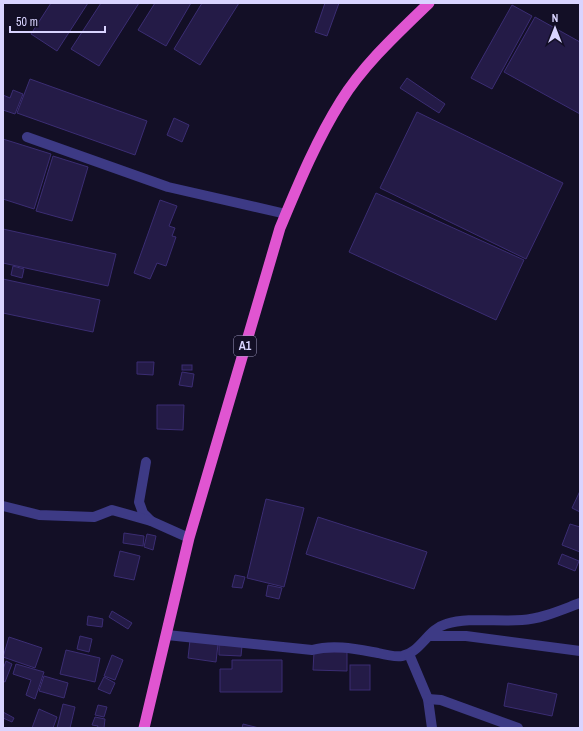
<svg xmlns="http://www.w3.org/2000/svg" width="583" height="731" font-family="'Archivo Narrow',sans-serif">
<style>
.building{fill:#241b47;stroke:#3b2d73}
.lines{fill:none;stroke-linecap:round;stroke-linejoin:round}
.minor{stroke:#3d3a85;stroke-width:10}
.trunk{stroke:#e055d1;stroke-width:11}
.labels{text-anchor:middle;stroke-width:3;stroke-linejoin:round;paint-order:stroke}
.shield{fill:#130f26;stroke:#9e99be;stroke-width:1}
.shield-label{font-size:12px;font-weight:bold;fill:#d9d4ff}
</style>
<rect width="100%" height="100%" fill="#130f26"/>
<g class="building">
<polygon points="51,3 88,3 57,51 31,34"/>
<polygon points="101,3 139,3 99,66 71,49"/>
<polygon points="155,3 191,3 166,46 138,30"/>
<polygon points="202,3 239,3 200,65 174,49"/>
<polygon points="325,3 339,3 327,36 315,32"/>
<polygon points="512,5 532,16 492,89 471,78"/>
<polygon points="535,17 580,42 580,114 504,72"/>
<polygon points="407,78 445,104 439,113 400,88"/>
<polygon points="30,79 147,121 135,155 17,113"/>
<polygon points="13,90 23,94 15,114 3,110 3,95 10,98"/>
<polygon points="417,112 563,183 526,259 380,188"/>
<polygon points="174,118 189,125 182,142 167,135"/>
<polygon points="3,139 51,154 34,209 3,199"/>
<polygon points="53,156 88,167 72,221 36,211"/>
<polygon points="376,193 524,260 496,320 349,252"/>
<polygon points="160,200 177,206 169,226 175,228 172,236 176,237 166,266 157,263 150,279 134,273"/>
<polygon points="3,229 116,254 108,286 3,263"/>
<polygon points="13,266 24,269 22,278 11,275"/>
<polygon points="3,279 100,300 93,332 3,313"/>
<polygon points="137,362 154,362 153,375 137,374"/>
<rect x="182" y="365" width="10" height="5"/>
<polygon points="182,372 194,374 192,387 179,385"/>
<polygon points="157,405 184,405 183,430 157,429"/>
<polygon points="580,491 580,512 572,508"/>
<polygon points="266,499 304,508 284,587 247,578"/>
<polygon points="318,517 427,552 414,589 306,554"/>
<polygon points="570,524 580,527 580,552 562,545"/>
<polygon points="124,533 144,536 143,546 123,543"/>
<polygon points="147,534 156,536 153,550 144,547"/>
<polygon points="120,551 140,556 134,580 114,576"/>
<polygon points="562,554 579,561 575,571 558,564"/>
<polygon points="235,575 245,577 242,588 232,587"/>
<polygon points="268,585 282,588 279,599 266,596"/>
<polygon points="112,611 132,623 128,629 109,617"/>
<polygon points="88,616 103,619 102,627 87,625"/>
<polygon points="80,636 92,639 89,652 77,649"/>
<polygon points="9,637 42,648 35,668 3,657"/>
<polygon points="190,640 218,644 216,662 188,658"/>
<polygon points="219,645 242,646 241,656 219,655"/>
<polygon points="66,650 100,658 95,682 60,674"/>
<polygon points="314,652 347,652 347,671 313,670"/>
<polygon points="112,655 123,660 115,680 104,676"/>
<polygon points="232,660 282,660 282,692 220,692 220,669 232,669"/>
<polygon points="6,661 12,664 5,682 3,681 3,669"/>
<polygon points="16,664 44,672 35,699 26,695 31,680 13,674"/>
<rect x="350" y="665" width="20" height="25"/>
<polygon points="44,676 68,683 64,698 39,691"/>
<polygon points="104,677 115,683 110,694 98,689"/>
<polygon points="508,683 557,694 552,716 504,706"/>
<polygon points="63,704 75,707 70,728 57,728"/>
<polygon points="98,705 107,707 104,717 95,715"/>
<polygon points="39,709 57,717 53,728 32,728"/>
<polygon points="3,712 14,718 12,722 3,718"/>
<polygon points="95,717 105,719 104,728 97,728 98,726 92,725"/>
<polygon points="243,724 259,728 242,728"/>
</g>
<g class="lines">
<g class="minor">
<polyline points="27,137 168,187 286,214"/>
<polyline points="146,462 139,502 143,513 151,521"/>
<polyline points="3,506 39,515 94,517 112,510 151,521 189,538"/>
<path d="M167,635L312,650C334,644 356,649 378,653C386,655 395,657 402,656C420,653 428,629 446,624C469,617 497,622 522,620C541,619 561,610 580,603"/>
<polyline points="429,636 466,636 580,651"/>
<polyline points="409,654 428,699 432,728"/>
<polyline points="428,699 441,700 518,728"/>
</g>
<path class="trunk" d="M144,728L189,538L280,228C298,185 316,141 341,101C364,64 398,33 429,3"/>
</g>
<g class="labels">
<rect class="shield" x="234" y="336" width="22" height="20" rx="3"/>
<g class="shield-label">
<text x="245" y="350">A1</text>
</g>
</g>
<rect width="583" height="731" fill="none" stroke="#d9d4ff" stroke-width="8"/>
<g transform="translate(555 28)" stroke="#130f26" stroke-width="3" paint-order="stroke">
<path d="M0-3L7 15L0 10L-7 15Z" fill="#d9d4ff"/>
<text y="-6" font-size="11" font-weight="bold" text-anchor="middle" fill="#d9d4ff">N</text>
</g>
<path d="M10 26v6h95v-6" fill="none" stroke="#d9d4ff" stroke-width="2"/>
<text x="16" y="26" font-size="12" fill="#d9d4ff" stroke="#130f26" stroke-width="3" paint-order="stroke">50 m</text>
</svg>
